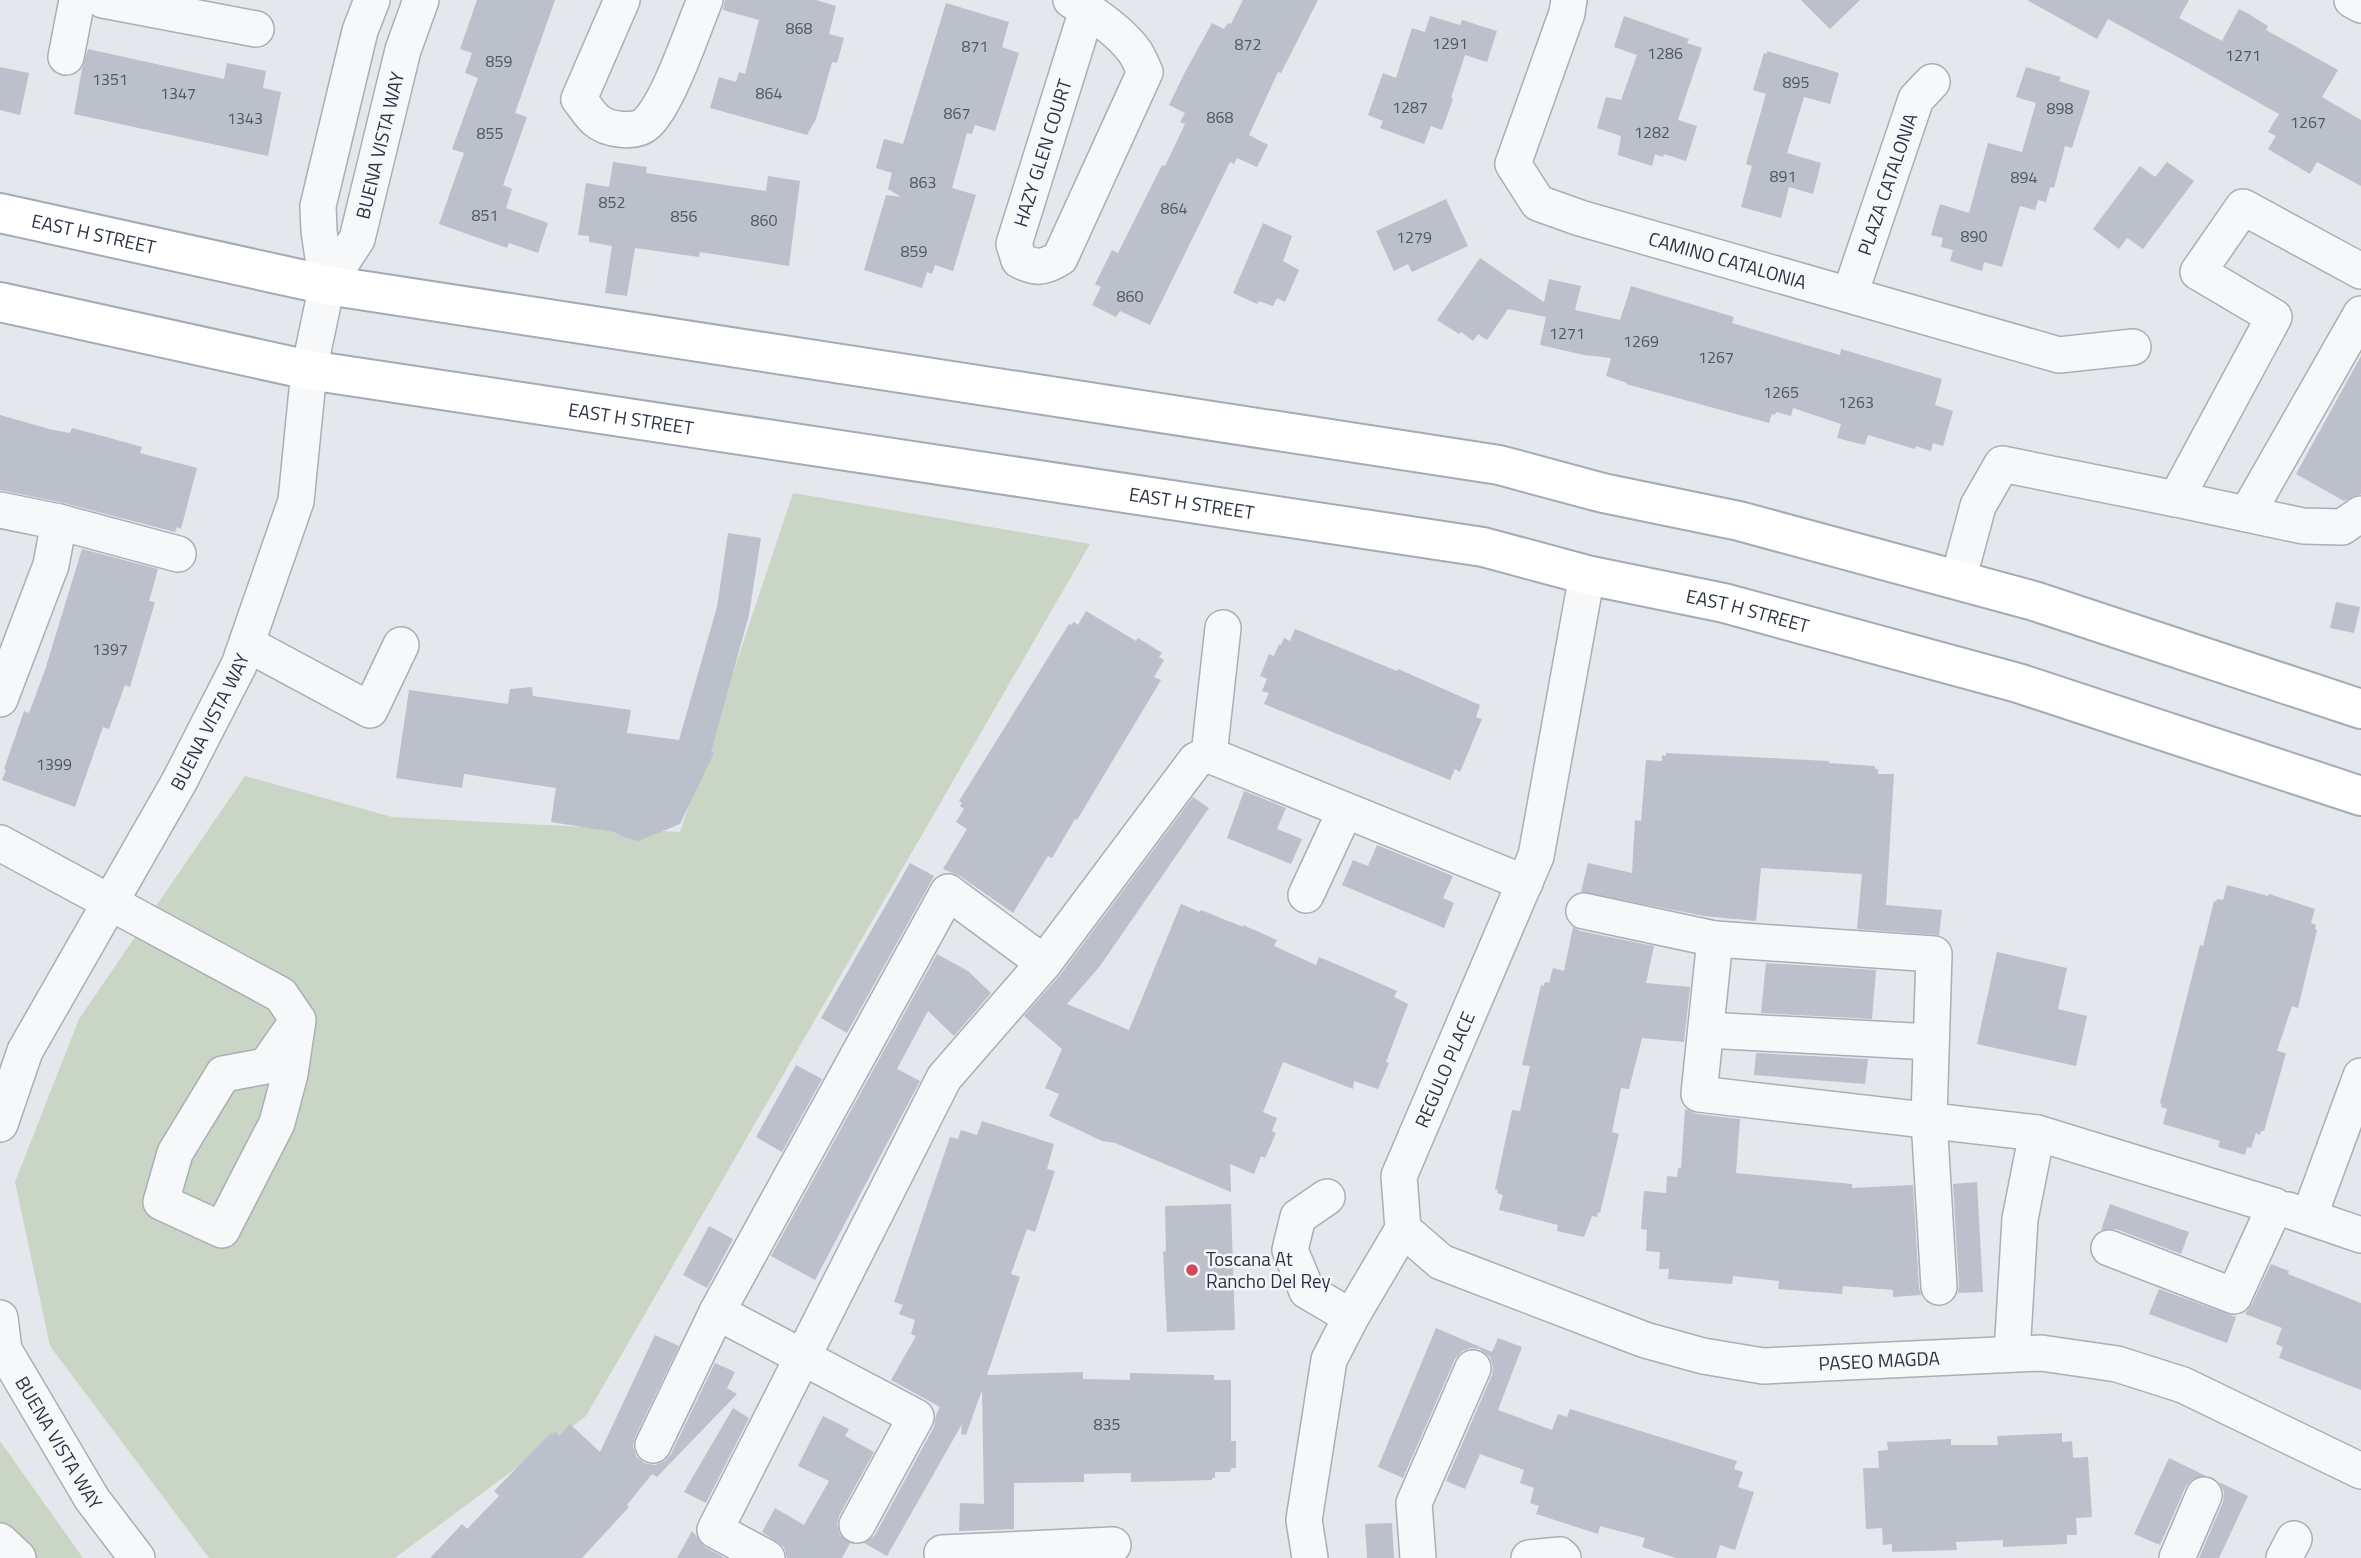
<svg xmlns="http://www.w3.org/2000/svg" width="2361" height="1558" font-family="'Titillium Web',sans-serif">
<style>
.green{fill:#c9d6c5}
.building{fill:#bbc0ca}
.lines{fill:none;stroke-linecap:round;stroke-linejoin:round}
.minor-casing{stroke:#a9aeb7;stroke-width:38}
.major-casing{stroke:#a3abb8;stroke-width:42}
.minor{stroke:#f7f8fa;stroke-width:35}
.major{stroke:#fff;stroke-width:38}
.poi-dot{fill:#d1495b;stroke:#f4f6f9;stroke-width:2.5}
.labels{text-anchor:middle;stroke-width:5;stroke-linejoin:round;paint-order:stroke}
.number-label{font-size:16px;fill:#4f5766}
.street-label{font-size:19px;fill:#2b3445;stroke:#f4f6f9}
.poi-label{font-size:19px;fill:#2b3445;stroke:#f4f6f9;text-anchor:start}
</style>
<rect width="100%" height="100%" fill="#e4e7ec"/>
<g class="green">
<polygon points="793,493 1090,544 586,1416 395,1558 209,1558 50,1346 15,1182 79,1019 245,776 392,817 680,832"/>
<polygon points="0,1441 83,1558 0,1558"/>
</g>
<g class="building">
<polygon points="477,0 555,0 515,113 527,117 503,185 512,189 506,208 548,223 538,253 509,243 507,248 439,224 464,153 452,149 478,78 465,73 472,53 460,49"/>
<polygon points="725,0 816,0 836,6 829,34 844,38 837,63 832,62 816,119 807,135 710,108 719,77 736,82 739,72 745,74 759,20 723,10"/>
<polygon points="1243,0 1318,0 1281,73 1278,72 1249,135 1268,145 1257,167 1237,158 1234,164 1230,162 1150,325 1120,311 1116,317 1092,305 1101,287 1095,284 1112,250 1118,253 1162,165 1165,166 1185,124 1180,122 1185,113 1169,105 1184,74 1212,23 1224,29 1228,23 1231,24"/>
<polygon points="1801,0 1860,0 1830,29"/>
<polygon points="2027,0 2189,0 2179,18 2222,41 2239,9 2247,13 2268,26 2266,30 2338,70 2322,97 2361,120 2361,186 2317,162 2310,174 2268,149 2276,136 2268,132 2279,114 2185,61 2108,19 2097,39"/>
<polygon points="946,3 1009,22 1002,47 1019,53 995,131 975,125 972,134 967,133 952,188 976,195 953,271 935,265 932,274 927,272 922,288 864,270 886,195 901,197 888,189 892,173 876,168 884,139 903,144"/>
<polygon points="1430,16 1460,25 1462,20 1497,31 1487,62 1465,55 1451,98 1453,99 1442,130 1431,126 1424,144 1380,128 1383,121 1368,115 1383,73 1396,78 1412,28 1425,32"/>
<polygon points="1624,16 1689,39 1687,43 1702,48 1678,120 1697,126 1686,161 1664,154 1663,157 1655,154 1652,166 1618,155 1621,136 1597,128 1606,97 1621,100 1637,55 1614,47"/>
<polygon points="88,49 224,79 227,63 266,71 263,88 281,92 268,156 74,114 82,69"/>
<polygon points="1767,51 1839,73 1830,104 1804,97 1787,153 1821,163 1813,194 1789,187 1781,218 1741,207 1752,166 1746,164 1766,94 1753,90 1764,53 1767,54"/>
<polygon points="0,67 29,73 20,115 0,110"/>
<polygon points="2026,67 2061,77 2059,81 2090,91 2072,148 2065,146 2054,188 2050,187 2046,202 2038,200 2035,210 2020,206 2002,267 1984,262 1982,271 1950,261 1953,250 1941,247 1943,238 1931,235 1940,204 1969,213 1988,143 2022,152 2036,103 2016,97"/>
<polygon points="613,162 647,167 646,173 766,191 768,176 800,181 789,266 700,252 699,257 635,248 627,296 605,293 612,246 589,242 589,236 578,235 586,183 609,187"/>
<polygon points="2167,162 2194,181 2143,249 2127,238 2119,249 2093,229 2140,166 2155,177"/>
<polygon points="1446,199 1468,246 1412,272 1408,264 1394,271 1376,231"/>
<polygon points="1263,223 1292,236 1283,261 1299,270 1285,302 1277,298 1273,306 1259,301 1257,304 1233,293"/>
<polygon points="1480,258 1544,302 1549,279 1581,286 1575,310 1620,320 1631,286 1734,317 1732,323 1840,355 1841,349 1942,379 1935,405 1953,411 1943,446 1933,443 1931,451 1916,446 1915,449 1868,435 1865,445 1837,438 1841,424 1793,408 1791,416 1776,412 1775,415 1772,414 1769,423 1626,384 1627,383 1606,376 1611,358 1584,355 1540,345 1546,317 1508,309 1487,340 1478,334 1473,341 1461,332 1459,334 1437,320"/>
<polygon points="2361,356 2361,494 2344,501 2296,474"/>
<polygon points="0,415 49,429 70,433 72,428 110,438 142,447 140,453 197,468 181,529 177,527 175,532 64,503 0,490"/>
<polygon points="728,533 761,538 749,615 711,752 714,753 680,824 638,841 623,837 614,832 551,822 556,788 464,774 462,788 396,778 409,690 508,704 510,689 532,687 533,696 631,710 627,733 679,740 717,607"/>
<polygon points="82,549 158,569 149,601 155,602 130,687 125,685 109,729 103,727 75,807 2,780 6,770 4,769 24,711 29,713 45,670"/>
<polygon points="2336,602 2360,607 2354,633 2330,628"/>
<polygon points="1086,611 1136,641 1138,638 1162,653 1159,657 1164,660 1154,677 1161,680 1077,820 1075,819 1052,858 1048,856 1013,913 960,876 943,869 967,829 956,822 964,809 960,806 962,803 959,801 1069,624 1071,625 1074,622 1078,625"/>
<polygon points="1295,629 1397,671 1398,669 1480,705 1476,717 1482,719 1460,772 1455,769 1450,780 1264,704 1269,693 1262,691 1267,679 1260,676 1269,654 1274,656 1279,644 1281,645 1284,638 1290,641"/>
<polygon points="1666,753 1829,761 1829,763 1875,766 1875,769 1878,769 1878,774 1894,774 1886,905 1942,910 1939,935 1857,929 1862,874 1761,868 1756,921 1704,916 1581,892 1588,863 1632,873 1635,820 1641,821 1646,760 1662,761 1662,755 1666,756"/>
<polygon points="1244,791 1286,808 1277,829 1302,839 1291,864 1227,838"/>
<polygon points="1193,797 1209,808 1100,966 1067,1004 1129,1030 1181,904 1200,912 1201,910 1243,927 1243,925 1277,940 1274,946 1316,965 1319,957 1352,971 1397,991 1394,997 1408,1004 1386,1062 1389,1063 1378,1089 1354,1081 1353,1089 1283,1062 1263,1112 1277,1118 1272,1131 1276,1133 1265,1158 1261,1156 1254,1174 1230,1164 1231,1192 1115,1143 1102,1141 1049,1116 1059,1094 1045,1088 1062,1049 1024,1016 1060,975"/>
<polygon points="1377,845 1453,876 1443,898 1454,903 1444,928 1342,885 1353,860 1368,866"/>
<polygon points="910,863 934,876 847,1033 821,1018"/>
<polygon points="2227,885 2268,896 2269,894 2315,909 2311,923 2316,925 2315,929 2317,930 2298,1008 2292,1006 2277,1051 2286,1053 2264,1131 2261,1131 2260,1135 2256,1133 2251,1148 2247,1147 2245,1155 2218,1147 2220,1141 2163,1124 2167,1109 2161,1107 2162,1104 2160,1103 2200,945 2203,946 2214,901 2216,902 2217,899 2223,900"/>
<polygon points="1573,927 1580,931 1654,946 1646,983 1690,987 1684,1042 1642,1038 1629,1089 1621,1088 1612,1132 1619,1134 1600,1213 1598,1212 1597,1217 1592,1216 1584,1237 1557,1231 1558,1225 1499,1210 1503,1195 1497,1193 1498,1190 1495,1189 1512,1110 1520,1111 1530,1066 1522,1065 1541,985 1544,986 1545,982 1549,983 1553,968 1564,971"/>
<polygon points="1997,952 2067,968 2058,1009 2087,1016 2076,1066 1977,1044"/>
<polygon points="937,954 968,971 991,993 954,1036 928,1011 897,1069 920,1081 815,1280 771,1256"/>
<polygon points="1766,963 1876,970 1872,1019 1761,1013"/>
<polygon points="1756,1053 1868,1059 1865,1084 1754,1075"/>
<polygon points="796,1065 822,1079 782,1152 756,1137"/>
<polygon points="1685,1109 1697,1114 1740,1119 1736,1173 1852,1184 1852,1188 1913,1185 1919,1288 1921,1295 1893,1297 1893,1290 1843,1286 1842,1294 1778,1289 1779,1281 1733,1276 1732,1284 1668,1279 1669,1269 1659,1269 1660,1252 1646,1251 1647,1230 1641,1229 1644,1191 1666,1193 1667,1176 1677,1177 1678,1168 1681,1168"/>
<polygon points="982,1121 1054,1144 1047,1169 1055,1171 1035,1232 1027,1229 1011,1274 1020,1277 987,1375 1083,1372 1083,1379 1130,1380 1130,1373 1214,1375 1214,1380 1231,1380 1231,1441 1236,1441 1236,1468 1231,1468 1230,1472 1215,1472 1215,1478 1212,1478 1212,1480 1131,1482 1131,1473 1084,1474 1084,1482 1014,1483 1014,1529 959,1531 960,1503 984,1504 982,1390 966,1435 961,1434 962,1424 887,1556 864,1543 875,1535 934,1427 936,1415 940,1407 891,1380 916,1336 911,1334 915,1320 899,1314 903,1305 894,1302 950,1137 958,1139 961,1130 977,1135"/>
<polygon points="1977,1182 1983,1292 1958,1293 1959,1286 1953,1184"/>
<polygon points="1231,1204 1235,1330 1167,1332 1163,1252 1166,1251 1165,1206"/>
<polygon points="2110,1204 2189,1232 2181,1254 2116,1229 2101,1230"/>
<polygon points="709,1226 733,1239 707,1288 683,1275"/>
<polygon points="2271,1264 2289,1271 2288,1274 2361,1303 2361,1390 2279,1358 2283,1347 2276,1344 2282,1328 2245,1314 2252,1304"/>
<polygon points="2159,1289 2236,1317 2227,1343 2149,1314"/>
<polygon points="1436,1328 1492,1352 1498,1338 1522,1347 1498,1410 1552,1430 1558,1414 1567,1417 1570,1409 1737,1461 1734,1469 1743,1472 1738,1487 1754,1492 1735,1550 1720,1545 1716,1558 1676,1558 1642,1547 1645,1538 1600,1526 1598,1534 1536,1514 1539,1506 1530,1503 1534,1488 1520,1483 1524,1470 1480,1454 1465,1489 1446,1481 1492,1375 1493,1366 1490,1357 1480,1349 1470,1348 1462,1351 1455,1359 1403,1478 1378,1467"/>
<polygon points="655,1335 679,1346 635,1437 633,1446 636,1456 644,1463 655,1465 665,1461 671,1454 715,1363 735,1372 727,1388 737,1394 657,1477 652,1474 627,1505 629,1507 582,1558 430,1558 462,1524 467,1529 499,1496 494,1491 551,1433 553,1435 555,1432 559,1436 570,1424 600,1452"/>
<polygon points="733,1408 749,1418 706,1503 684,1492"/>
<polygon points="823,1416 849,1429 845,1436 874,1452 839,1516 837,1525 840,1535 850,1543 842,1558 787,1558 784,1547 762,1532 775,1508 804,1525 829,1481 798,1466"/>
<polygon points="2062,1433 2062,1442 2072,1441 2073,1458 2088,1457 2092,1517 2076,1518 2077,1535 2067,1535 2067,1544 2003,1547 2003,1540 1956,1542 1957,1550 1892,1552 1892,1544 1883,1545 1882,1528 1866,1529 1863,1468 1879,1468 1878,1451 1888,1450 1887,1442 1951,1439 1951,1445 1998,1445 1997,1436"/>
<polygon points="2169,1458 2206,1476 2193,1479 2186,1486 2160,1545 2134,1534"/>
<polygon points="2219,1482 2248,1496 2219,1558 2199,1558 2223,1502 2224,1492"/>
<polygon points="1392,1523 1394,1558 1367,1558 1365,1524"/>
<polygon points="692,1531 705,1547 725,1558 677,1558"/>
</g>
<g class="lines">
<g class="minor-casing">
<g id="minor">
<polyline points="103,0 256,29"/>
<path d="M622,0L579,99C584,105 589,114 596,120C607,130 636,134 647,123C669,102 692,31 705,0"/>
<path id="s1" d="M1071,0C1093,13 1119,30 1135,52C1139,58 1142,66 1145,72L1060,258C1044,268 1036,269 1019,260L1014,244L1087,10"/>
<path id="s2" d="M1569,0L1567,13L1513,164L1538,203L1580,218L2059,355L2133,347"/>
<polyline points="2352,0 2361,5"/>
<polyline points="66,57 77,0"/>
<polyline points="327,285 319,231 318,206 360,31 372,0"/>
<path id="s3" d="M1850,294L1916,99L1932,82"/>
<polyline points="2176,499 2303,526 2342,527 2361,514"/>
<polyline points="0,510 59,522 178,554"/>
<polyline points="2247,514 2361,314"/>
<polyline points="1958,580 1978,506 2002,464 2176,499 2274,317 2198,272 2243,207 2361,271"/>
<polyline points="247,644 370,710 401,645"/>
<polyline points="0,699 51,565 59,522"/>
<polyline points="1209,755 1223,628"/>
<polyline points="0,843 281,995 298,1020 290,1074 277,1123 222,1230 161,1202 175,1153 223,1074 266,1066 298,1020"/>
<polyline points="1306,895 1345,811"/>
<polyline points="1584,911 1715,939 1699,1094 2037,1133 2020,1219 2012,1354"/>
<polyline points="1715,939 1934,954 1929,1119 1939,1287"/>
<polyline points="1706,1030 1931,1042"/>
<path id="s4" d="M0,1124L25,1051L179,782L239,665L296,501L309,370L327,285L357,239L403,50L421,0"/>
<polyline points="2037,1133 2275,1206 2234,1296 2109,1248"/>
<polyline points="1327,1197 1298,1217 1290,1250 1307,1291 1351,1317"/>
<polyline points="2288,1210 2361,1235"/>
<polyline points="2309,1217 2361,1076"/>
<path id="s5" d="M1403,1229L1441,1262L1645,1340L1703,1356L1763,1366L2041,1353L2117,1364L2183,1385L2361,1471"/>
<polyline points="717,1312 948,892 1044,963"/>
<path id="s6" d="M0,1318L4,1350L92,1499L137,1558"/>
<polyline points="653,1445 717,1312 916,1417 857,1525"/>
<polyline points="0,1541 18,1558"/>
<polyline points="942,1553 1113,1545"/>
<polyline points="767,1558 715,1530 944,1078 1044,963 1196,760 1209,755 1525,883"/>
<path id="s7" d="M1310,1558L1304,1520L1329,1360L1351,1317L1403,1229L1399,1176L1536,856L1587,575"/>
<polyline points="1418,1558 1414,1503 1473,1368"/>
<polyline points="1529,1558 1560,1555 1563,1558"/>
<polyline points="2177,1558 2204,1495"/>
<polyline points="2284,1558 2294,1539"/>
</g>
</g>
<g class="major-casing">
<g id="major">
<path id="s8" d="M0,213L327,285L1499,465L1603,493L1739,521L2034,601L2361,709"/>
<path id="s9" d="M0,302L309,370L1483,547L1587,575L1724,603L2018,683L2361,796"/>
</g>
</g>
<use href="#minor" class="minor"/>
<use href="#major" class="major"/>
</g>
<circle class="poi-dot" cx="1192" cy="1270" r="7"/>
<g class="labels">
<g class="number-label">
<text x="799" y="34">868</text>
<text x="1450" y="49">1291</text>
<text x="1248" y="50">872</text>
<text x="975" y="52">871</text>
<text x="1665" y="59">1286</text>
<text x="2243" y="61">1271</text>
<text x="499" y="67">859</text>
<text x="110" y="85">1351</text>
<text x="1796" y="88">895</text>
<text x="178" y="99">1347</text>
<text x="769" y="99">864</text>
<text x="1410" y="113">1287</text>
<text x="2060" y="114">898</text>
<text x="957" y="119">867</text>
<text x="1220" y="123">868</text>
<text x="245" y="124">1343</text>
<text x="2308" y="128">1267</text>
<text x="1652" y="138">1282</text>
<text x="490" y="139">855</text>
<text x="1783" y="182">891</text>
<text x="2024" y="183">894</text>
<text x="923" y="188">863</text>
<text x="612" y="208">852</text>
<text x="1174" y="214">864</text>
<text x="485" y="221">851</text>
<text x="684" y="222">856</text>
<text x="764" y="226">860</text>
<text x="1974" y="242">890</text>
<text x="1414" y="243">1279</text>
<text x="914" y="257">859</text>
<text x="1130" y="302">860</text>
<text x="1567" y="339">1271</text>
<text x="1641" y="347">1269</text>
<text x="1716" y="363">1267</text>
<text x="1781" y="398">1265</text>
<text x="1856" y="408">1263</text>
<text x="110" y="655">1397</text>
<text x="54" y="770">1399</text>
<text x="1107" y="1430">835</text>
</g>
<g class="street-label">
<text dy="7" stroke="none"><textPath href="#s4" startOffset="1062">BUENA VISTA WAY</textPath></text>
<text dy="7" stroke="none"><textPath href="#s1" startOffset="466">HAZY GLEN COURT</textPath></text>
<text dy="7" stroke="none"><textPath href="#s3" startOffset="116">PLAZA CATALONIA</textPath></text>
<text dy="7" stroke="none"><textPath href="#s8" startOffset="96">EAST H STREET</textPath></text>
<text dy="7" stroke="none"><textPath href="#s2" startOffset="418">CAMINO CATALONIA</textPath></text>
<text dy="7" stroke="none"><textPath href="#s9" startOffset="642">EAST H STREET</textPath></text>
<text dy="7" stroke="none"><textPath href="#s9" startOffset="1209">EAST H STREET</textPath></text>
<text dy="7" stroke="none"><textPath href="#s9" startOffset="1776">EAST H STREET</textPath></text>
<text dy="7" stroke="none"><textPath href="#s4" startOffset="455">BUENA VISTA WAY</textPath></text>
<text dy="7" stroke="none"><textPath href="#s7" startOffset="520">REGULO PLACE</textPath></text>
<text dy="7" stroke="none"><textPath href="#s5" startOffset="506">PASEO MAGDA</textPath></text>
<text dy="7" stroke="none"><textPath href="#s6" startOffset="140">BUENA VISTA WAY</textPath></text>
</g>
<g class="poi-label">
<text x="1206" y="1266">Toscana At<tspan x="1206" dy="22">Rancho Del Rey</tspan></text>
</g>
</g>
</svg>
